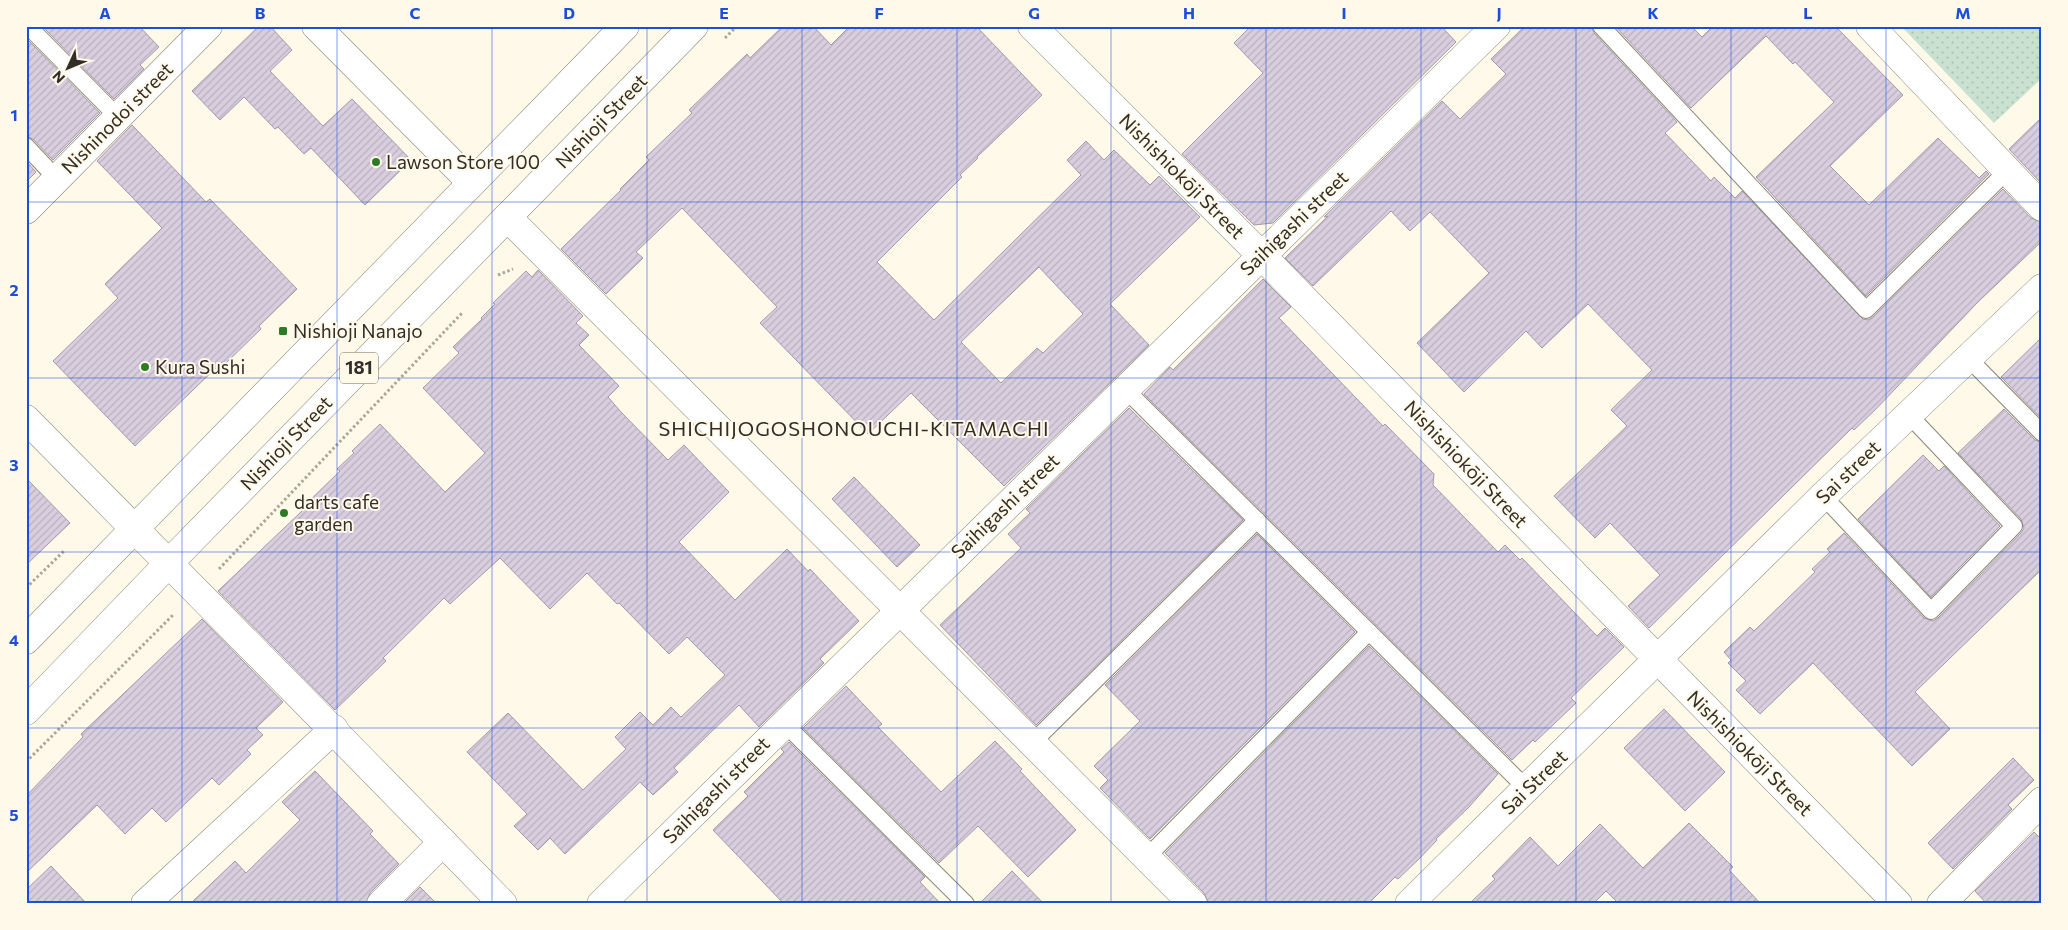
<svg xmlns="http://www.w3.org/2000/svg" width="2068" height="930" font-family="Commissioner,sans-serif">
<style>
.grass{fill:url(#grass-dots)}
.building{fill:url(#building-hatch);stroke:#a399aa;fill-rule:evenodd}
.lines{fill:none;stroke-linecap:round;stroke-linejoin:round}
.service-casing{stroke:#8b8574;stroke-width:18}
.minor-casing{stroke:#8b8574;stroke-width:29}
.tertiary-casing{stroke:#8b8574;stroke-width:29}
.primary-casing{stroke:#8b8574;stroke-width:29}
.path{stroke:#aba69a;stroke-width:3;stroke-dasharray:2.5 2.5;stroke-linecap:butt}
.service{stroke:#fff;stroke-width:16}
.minor{stroke:#fff;stroke-width:28}
.tertiary{stroke:#fff;stroke-width:28}
.primary{stroke:#fff;stroke-width:28}
.grid{fill:none;stroke:#1d4ed8;stroke-width:1;stroke-opacity:0.55}
.poi-dot{fill:#2c7c26;stroke:#fff9ea;stroke-width:2}
.labels{text-anchor:middle;stroke-width:4;stroke-linejoin:round;paint-order:stroke}
.shield{fill:#fff9ea;stroke:#6f6b62;stroke-width:1}
.shield-label{font-size:18px;font-weight:bold;fill:#312e27}
.street-label{font-size:19px;fill:#312e27;stroke:#fff9ea}
.poi-label{font-size:19px;fill:#312e27;stroke:#fff9ea;text-anchor:start}
.neighbourhood-label{font-size:20px;letter-spacing:1px;fill:#312e27;stroke:#fff9ea}
.neatline{fill:none;stroke:#1d4ed8;stroke-width:2}
.grid-label{font-size:16px;text-anchor:middle;font-weight:bold;fill:#1d4ed8}
</style>
<defs>
<pattern id="grass-dots" width="8" height="8" patternUnits="userSpaceOnUse" patternTransform="scale(1.25)"><rect width="8" height="8" fill="#c9e1d0"/><path d="M2 2h.1M6 6h.1" fill="none" stroke="#adc1b3" stroke-width="1.8" stroke-linecap="round"/></pattern>
<pattern id="building-hatch" width="6" height="6" patternUnits="userSpaceOnUse" patternTransform="scale(1.25)"><rect width="6" height="6" fill="#d8cedf"/><path d="M-1 1l2-2M0 6l6-6M5 7l2-2" fill="none" stroke="#bab1bf"/></pattern>
</defs>
<rect width="100%" height="100%" fill="#fff9ea"/>
<polygon class="grass" points="1901,26 2042,26 2042,78 1994,123"/>
<g class="building">
<polygon points="42,26 139,26 159,47 140,65 144,69 114,99"/>
<polygon points="259,26 270,26 292,50 270,71 323,126 352,99 411,160 365,205 311,148 304,154 278,127 275,129 244,97 220,120 192,91"/>
<path d="M783,26H813L831,45L850,26H976L1042,95L977,157L978,158L960,175L962,177L877,262L934,320L1081,175L1067,160L1086,141L1104,160L1114,150L1150,185L1159,176L1200,217L1110,304L1149,345L1004,486L911,393L868,434L760,323L777,307L682,208L636,252L643,258L606,294L561,249L621,190L620,189L649,160L646,157L692,113L689,110L747,54L750,58ZM1039,267L1083,314L1043,353L1037,348L1001,383L961,342Z"/>
<polygon points="1251,26 1441,26 1456,42 1273,223 1254,225 1182,154 1263,73 1234,43"/>
<polygon points="1525,26 1591,26 1594,33 1677,122 1665,133 1711,181 1714,177 1735,198 1742,191 1863,319 1868,320 1873,317 2003,189 2031,218 2042,222 2042,241 1977,303 1875,410 1854,430 1852,428 1649,628 1628,606 1660,575 1610,523 1595,538 1554,496 1627,426 1611,410 1652,370 1588,304 1542,348 1526,331 1464,392 1417,343 1489,273 1430,212 1410,231 1391,211 1313,286 1285,258 1328,216 1324,217 1442,101 1460,119 1506,74 1491,59"/>
<polygon points="1615,26 1691,26 1702,37 1713,26 1835,26 1903,95 1830,166 1869,205 1938,138 1979,178 1986,171 1989,174 1866,296 1756,177 1834,102 1795,62 1793,64 1766,36 1691,108"/>
<polygon points="26,38 100,113 53,160 33,139 26,136"/>
<polygon points="2042,117 2042,184 2009,149"/>
<polygon points="132,125 206,202 210,199 297,289 259,326 261,329 225,364 222,362 135,446 53,361 118,298 105,284 162,228 97,161"/>
<polygon points="26,161 36,172 26,182"/>
<polygon points="538,270 583,316 576,323 589,335 579,345 619,386 608,397 621,412 668,460 684,445 729,492 679,542 735,600 787,549 808,571 810,569 859,621 820,659 824,663 759,727 739,705 674,768 678,772 653,795 640,782 565,854 550,838 538,850 514,826 527,814 467,752 508,713 583,790 626,749 615,737 640,712 653,725 671,707 681,717 725,675 687,637 669,654 619,603 617,604 587,573 550,609 500,558 450,604 444,598 383,658 386,661 335,710 218,591 303,510 302,508 340,471 337,469 354,453 352,451 380,424 445,492 485,453 423,388 459,353 453,347 482,319 481,318 495,304 493,303 526,271 532,277"/>
<polygon points="1263,279 1291,307 1279,318 1383,426 1385,424 1434,474 1433,485 1498,552 1505,545 1520,560 1522,558 1597,636 1605,628 1624,647 1571,698 1576,703 1535,742 1533,740 1512,760 1144,394 1170,367 1173,370"/>
<polygon points="2042,337 2042,419 2001,377"/>
<polygon points="1129,408 1243,520 1036,725 940,625 1021,548 1008,534 1030,513 1026,509"/>
<polygon points="2004,409 2035,440 2042,443 2042,569 1915,692 1950,729 1912,766 1813,663 1760,714 1736,690 1746,681 1728,663 1731,660 1724,652 1750,627 1754,631 1815,572 1812,569 1830,552 1827,549 1844,533 1924,618 1933,621 1938,618 2021,533 2024,528 2021,519 1958,453"/>
<polygon points="1923,455 1939,471 1944,466 2000,526 1931,597 1858,519"/>
<polygon points="854,477 920,545 897,567 832,499"/>
<polygon points="26,478 70,523 26,565"/>
<polygon points="1257,534 1355,632 1150,839 1100,788 1108,780 1094,766 1140,721 1105,685"/>
<polygon points="202,619 283,702 256,728 263,735 247,750 251,754 219,785 212,778 166,822 152,808 125,834 97,805 26,873 26,796 83,737 81,734"/>
<polygon points="1369,646 1498,774 1469,807 1436,839 1437,840 1419,859 1398,879 1395,877 1368,904 1209,904 1204,893 1165,853"/>
<polygon points="846,686 882,724 878,727 941,792 995,741 1022,769 1020,771 1076,830 1028,877 978,826 939,863 803,728"/>
<polygon points="1664,709 1725,772 1685,811 1624,748"/>
<polygon points="789,742 925,877 920,882 941,904 784,904 713,830 748,796 744,792 784,752 781,749"/>
<polygon points="2013,758 2034,780 2008,805 2012,809 1953,869 1928,843"/>
<polygon points="315,771 373,831 370,834 399,864 370,893 366,904 190,904 235,861 246,873 300,820 282,802"/>
<polygon points="1689,823 1733,867 1729,870 1761,904 1619,904 1606,891 1593,904 1469,904 1495,879 1492,876 1530,837 1558,866 1600,824 1643,868"/>
<polygon points="2034,832 2042,840 2042,904 1987,904 1975,891"/>
<polygon points="51,866 87,904 26,904 26,890"/>
<polygon points="1012,871 1044,904 979,904"/>
<polygon points="420,887 437,904 403,904"/>
</g>
<g class="lines">
<g class="service-casing">
<g id="service">
<polyline points="28,26 118,117"/>
<polyline points="1601,26 1866,310 2007,171"/>
<polyline points="26,146 57,179"/>
<polyline points="1967,357 2042,433"/>
<polyline points="1125,389 1527,789"/>
<polyline points="1823,496 1931,611 2014,526 1909,415"/>
<polyline points="784,723 966,904"/>
<polyline points="1032,743 1257,520"/>
<polyline points="1147,857 1369,632"/>
</g>
</g>
<g class="minor-casing">
<g id="minor">
<polyline points="316,26 472,183"/>
<polyline points="1032,26 1261,255 1898,904"/>
<polyline points="1870,26 2042,207"/>
<polyline points="26,210 208,26"/>
<polyline points="507,217 1193,904"/>
<path d="M26,419C185,580 345,741 503,904"/>
<polyline points="145,904 334,729"/>
<polyline points="381,904 443,842"/>
<polyline points="601,904 1496,26"/>
<polyline points="1941,904 2042,801"/>
</g>
</g>
<g class="tertiary-casing">
<polyline id="tertiary" points="1409,904 1823,496 2042,288"/>
</g>
<g class="primary-casing">
<g id="primary">
<polyline points="26,640 625,26"/>
<polyline points="26,711 168,564 694,26"/>
</g>
</g>
<g class="path">
<polyline points="725,38 737,26"/>
<polyline points="498,275 513,269"/>
<polyline points="219,569 463,312"/>
<polyline points="26,588 65,550"/>
<polyline points="26,762 174,614"/>
</g>
<use href="#service" class="service"/>
<use href="#minor" class="minor"/>
<use href="#tertiary" class="tertiary"/>
<use href="#primary" class="primary"/>
</g>
<path class="grid" d="M182,26V904M337,26V904M492,26V904M647,26V904M802,26V904M957,26V904M1111,26V904M1266,26V904M1421,26V904M1576,26V904M1731,26V904M1886,26V904M26,202H2042M26,378H2042M26,552H2042M26,728H2042"/>
<g class="poi-dot">
<circle cx="376" cy="162" r="5"/>
<rect x="278" y="326" width="10" height="10" rx="2.5"/>
<circle cx="145" cy="367" r="5"/>
<circle cx="284" cy="513" r="5"/>
</g>
<g class="labels">
<rect class="shield" x="340" y="352.5" width="38" height="31" rx="4"/>
<g class="shield-label">
<text x="359" y="374">181</text>
</g>
<g class="street-label">
<text transform="translate(117 118) rotate(-45)" y="7">Nishinodoi street</text>
<text transform="translate(601 121) rotate(-46)" y="7">Nishioji Street</text>
<text transform="translate(1182 176) rotate(45)" y="7">Nishishiokōji Street</text>
<text transform="translate(1294 223) rotate(-44)" y="7">Saihigashi street</text>
<text transform="translate(286 443) rotate(-46)" y="7">Nishioji Street</text>
<text transform="translate(1466 464) rotate(46)" y="7">Nishishiokōji Street</text>
<text transform="translate(1848 472) rotate(-44)" y="7">Sai street</text>
<text transform="translate(1005 506) rotate(-44)" y="7">Saihigashi street</text>
<text transform="translate(1750 753) rotate(45)" y="7">Nishishiokōji Street</text>
<text transform="translate(1534 782) rotate(-44)" y="7">Sai Street</text>
<text transform="translate(716 790) rotate(-45)" y="7">Saihigashi street</text>
</g>
<g class="poi-label">
<text x="386" y="169">Lawson Store 100</text>
<text x="293" y="338">Nishioji Nanajo</text>
<text x="155" y="374">Kura Sushi</text>
<text x="294" y="509">darts cafe<tspan x="294" dy="22">garden</tspan></text>
</g>
<g class="neighbourhood-label">
<text x="854" y="436">SHICHIJOGOSHONOUCHI-KITAMACHI</text>
</g>
</g>
<rect width="2068" height="930" fill="none" stroke="#fff9ea" stroke-width="55"/>
<g transform="translate(68 68) rotate(226)" stroke="#fff9ea" stroke-width="4" paint-order="stroke">
<path d="M0-4L9 19L0 12L-9 19Z" fill="#312e27"/>
<text y="-8" font-size="14" font-weight="bold" text-anchor="middle" fill="#312e27">N</text>
</g>
<rect x="28" y="28" width="2012" height="874" class="neatline"/>
<g class="grid-label">
<text x="105" y="19">A</text>
<text x="260" y="19">B</text>
<text x="415" y="19">C</text>
<text x="569" y="19">D</text>
<text x="724" y="19">E</text>
<text x="879" y="19">F</text>
<text x="1034" y="19">G</text>
<text x="1189" y="19">H</text>
<text x="1344" y="19">I</text>
<text x="1499" y="19">J</text>
<text x="1653" y="19">K</text>
<text x="1808" y="19">L</text>
<text x="1963" y="19">M</text>
<text x="14" y="121">1</text>
<text x="14" y="296">2</text>
<text x="14" y="471">3</text>
<text x="14" y="646">4</text>
<text x="14" y="821">5</text>
</g>
</svg>
